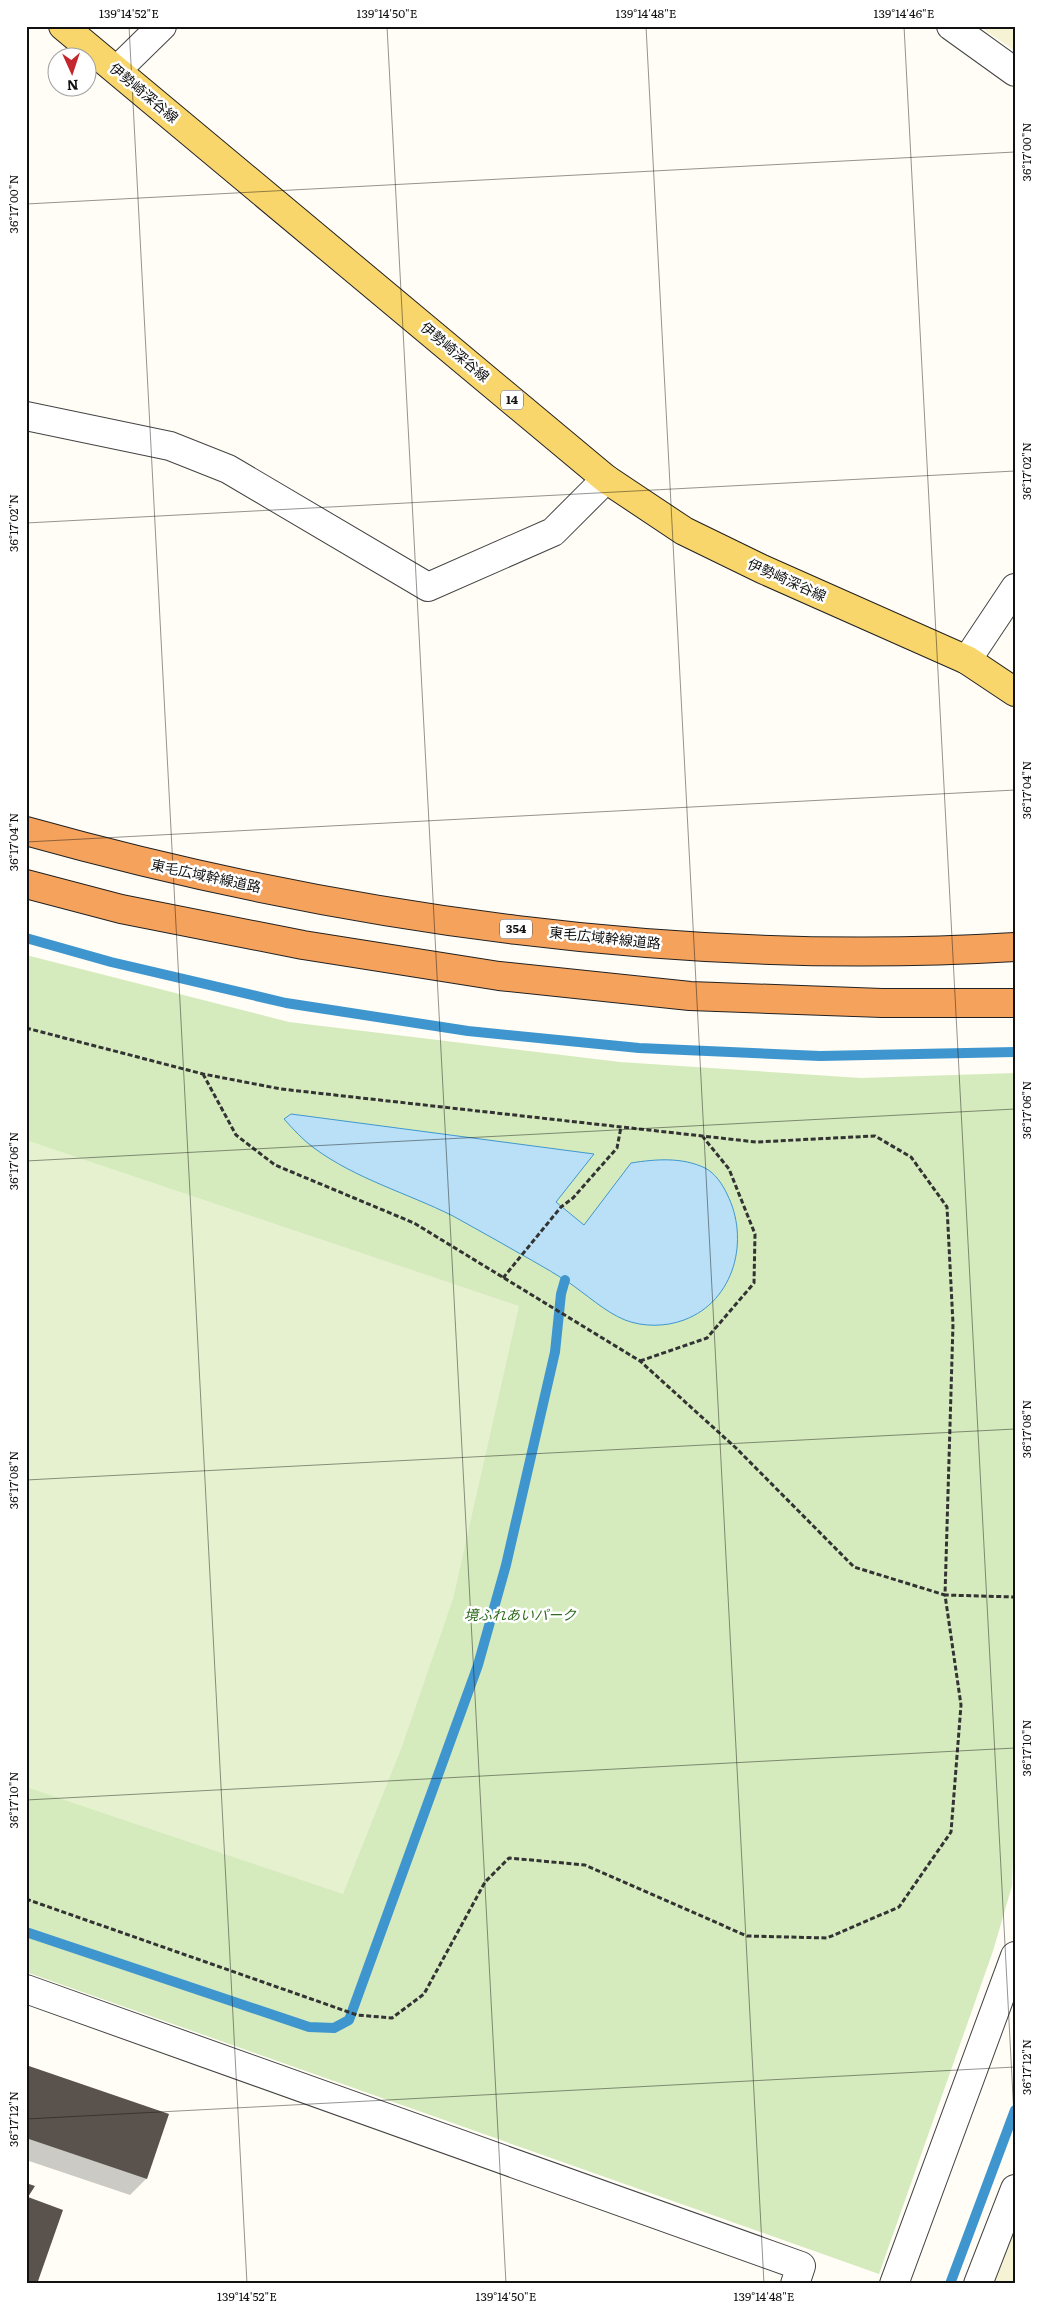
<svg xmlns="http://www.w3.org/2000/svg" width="1041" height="2310" font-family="Literata,'Noto Sans JP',serif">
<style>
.farmland{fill:#f6f3d4}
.green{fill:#d5ebbd}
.pitch{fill:#e6f2cf}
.water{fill:#b9e0f7;stroke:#3f96cf}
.shadow{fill:#0003}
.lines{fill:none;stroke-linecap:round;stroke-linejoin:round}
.stream{stroke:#3f96cf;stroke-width:10}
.building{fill:#5a524d}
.minor-casing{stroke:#444;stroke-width:30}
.major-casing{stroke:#222;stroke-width:30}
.highway-casing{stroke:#222;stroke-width:30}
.path{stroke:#333;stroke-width:3;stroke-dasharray:5 2.5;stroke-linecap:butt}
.minor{stroke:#fff;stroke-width:28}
.major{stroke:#f9d66b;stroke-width:28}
.highway{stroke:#f5a25d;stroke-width:28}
.ticks{fill:none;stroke:#111;stroke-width:1;stroke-opacity:0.45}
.labels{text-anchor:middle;stroke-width:5;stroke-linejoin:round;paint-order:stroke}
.shield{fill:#fff;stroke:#585858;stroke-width:1}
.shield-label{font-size:12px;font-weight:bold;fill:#111}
.street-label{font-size:14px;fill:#111;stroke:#fff}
.park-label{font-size:14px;font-style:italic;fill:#2f6b1f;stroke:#fff}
.neatline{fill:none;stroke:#111;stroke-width:2}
.ticks-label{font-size:12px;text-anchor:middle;fill:#111}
</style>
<rect width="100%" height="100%" fill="#fffdf5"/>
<g class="farmland">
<polygon points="979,26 1015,26 1015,51"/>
<polygon points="1015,2223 1015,2284 992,2284"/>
</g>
<polygon class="green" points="26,955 289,1022 620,1062 861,1078 1015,1073 1015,1797 1012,1886 993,1951 879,2274 26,1972"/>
<polygon class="pitch" points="26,1140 519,1306 453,1599 401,1749 343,1894 26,1787"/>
<path class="water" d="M291,1114L594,1154L556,1202L584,1225L631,1163C656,1159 682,1157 705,1168C715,1173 723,1185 727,1194C750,1239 735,1301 684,1320C665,1327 643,1327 625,1320C605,1312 586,1294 568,1282C545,1267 520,1254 496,1240C482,1232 467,1224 453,1216C407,1193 356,1179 314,1148C303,1140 293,1129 284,1119Z"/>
<polygon class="shadow" points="26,2066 168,2115 146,2179 130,2195 26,2160"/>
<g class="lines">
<g class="stream">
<polyline points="26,938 111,962 286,1003 468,1031 639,1048 820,1056 1015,1052"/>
<polyline points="26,1932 309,2027 334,2028 349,2020 478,1665 506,1565 555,1352 561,1294 565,1280"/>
<polyline points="950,2284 1015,2110"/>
</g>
</g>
<g class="building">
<polygon points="26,2065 169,2114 147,2179 26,2138"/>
<polygon points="26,2183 35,2186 28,2197 63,2210 37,2284 26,2284"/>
</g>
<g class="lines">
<g class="minor-casing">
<g id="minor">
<polyline points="951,26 1015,72"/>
<polyline points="117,70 162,26"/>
<polyline points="26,416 170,446 228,469 428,587 553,532 606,479"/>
<polyline points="967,660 1015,588"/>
<polyline points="26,1989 801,2266 795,2284"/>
<polyline points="894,2284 1015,1956"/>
<polyline points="978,2284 1015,2189"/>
</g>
</g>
<g class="major-casing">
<polyline id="major" points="63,26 606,479 684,531 762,569 967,660 1015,692"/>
</g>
<g class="highway-casing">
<g id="highway">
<path d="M26,831C344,920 685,967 1015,947"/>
<polyline points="26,884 121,909 303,945 499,976 690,996 882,1003 1015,1003"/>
</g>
</g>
<g class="path">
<polyline points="26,1028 203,1074 281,1089 756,1142 875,1136 911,1157 947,1207 953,1324 945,1595 854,1567 736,1448 640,1361 414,1223 275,1165 236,1135 203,1074"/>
<polyline points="503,1278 561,1207 573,1198 617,1148 621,1127"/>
<polyline points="640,1361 707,1338 754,1283 755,1234 729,1169 703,1137"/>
<polyline points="26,1899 357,2015 392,2018 424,1994 485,1882 509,1858 585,1865 747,1936 827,1938 899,1907 951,1832 961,1705 945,1595 1015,1597"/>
</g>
<use href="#minor" class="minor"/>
<use href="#major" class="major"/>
<use href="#highway" class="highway"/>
</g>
<path class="ticks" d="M129,26L247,2284M387,26L506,2284M646,26L764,2284M904,26L1015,2135M26,204L1015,152M26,523L1015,471M26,842L1015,790M26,1161L1015,1109M26,1480L1015,1429M26,1800L1015,1748M26,2119L1015,2067"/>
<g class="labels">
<g class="shield">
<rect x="501" y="390.5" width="22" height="19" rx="4"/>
<rect x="500" y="919.5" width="32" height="19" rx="4"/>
</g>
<g class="shield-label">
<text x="512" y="404">14</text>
<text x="516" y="933">354</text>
</g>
<g class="street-label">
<text transform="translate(144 93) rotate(40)" y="5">伊勢崎深谷線</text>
<text transform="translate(455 352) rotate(40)" y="5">伊勢崎深谷線</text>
<text transform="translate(787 580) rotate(24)" y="5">伊勢崎深谷線</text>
<text transform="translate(206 876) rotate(12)" y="5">東毛広域幹線道路</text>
<text transform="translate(605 938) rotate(6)" y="5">東毛広域幹線道路</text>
</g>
<g class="park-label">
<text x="520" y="1620">境ふれあいパーク</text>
</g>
</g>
<rect width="1041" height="2310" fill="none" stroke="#ffffff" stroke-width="55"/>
<g transform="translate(72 72) rotate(177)"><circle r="24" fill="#ffffff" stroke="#a0a0a0"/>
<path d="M0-4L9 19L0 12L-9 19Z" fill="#c4262e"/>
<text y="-8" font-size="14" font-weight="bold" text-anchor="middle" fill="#111111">N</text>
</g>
<rect x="28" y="28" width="986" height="2254" class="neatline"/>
<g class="ticks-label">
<text x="129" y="18">139°14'52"E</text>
<text x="387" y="18">139°14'50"E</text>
<text x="646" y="18">139°14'48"E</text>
<text x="904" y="18">139°14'46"E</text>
<text transform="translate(1027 152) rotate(-90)" y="4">36°17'00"N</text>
<text transform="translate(14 204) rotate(-90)" y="4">36°17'00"N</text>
<text transform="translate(1027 471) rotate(-90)" y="4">36°17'02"N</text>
<text transform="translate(14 523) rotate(-90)" y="4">36°17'02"N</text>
<text transform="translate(1027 790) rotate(-90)" y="4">36°17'04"N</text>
<text transform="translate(14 842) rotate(-90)" y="4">36°17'04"N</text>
<text transform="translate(1027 1110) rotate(-90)" y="4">36°17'06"N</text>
<text transform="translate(14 1161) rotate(-90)" y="4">36°17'06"N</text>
<text transform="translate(1027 1429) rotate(-90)" y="4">36°17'08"N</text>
<text transform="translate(14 1480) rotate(-90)" y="4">36°17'08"N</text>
<text transform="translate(1027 1748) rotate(-90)" y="4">36°17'10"N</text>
<text transform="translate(14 1800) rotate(-90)" y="4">36°17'10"N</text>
<text transform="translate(1027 2067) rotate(-90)" y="4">36°17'12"N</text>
<text transform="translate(14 2119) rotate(-90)" y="4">36°17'12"N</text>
<text x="247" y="2301">139°14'52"E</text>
<text x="506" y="2301">139°14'50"E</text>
<text x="764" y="2301">139°14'48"E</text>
</g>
</svg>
